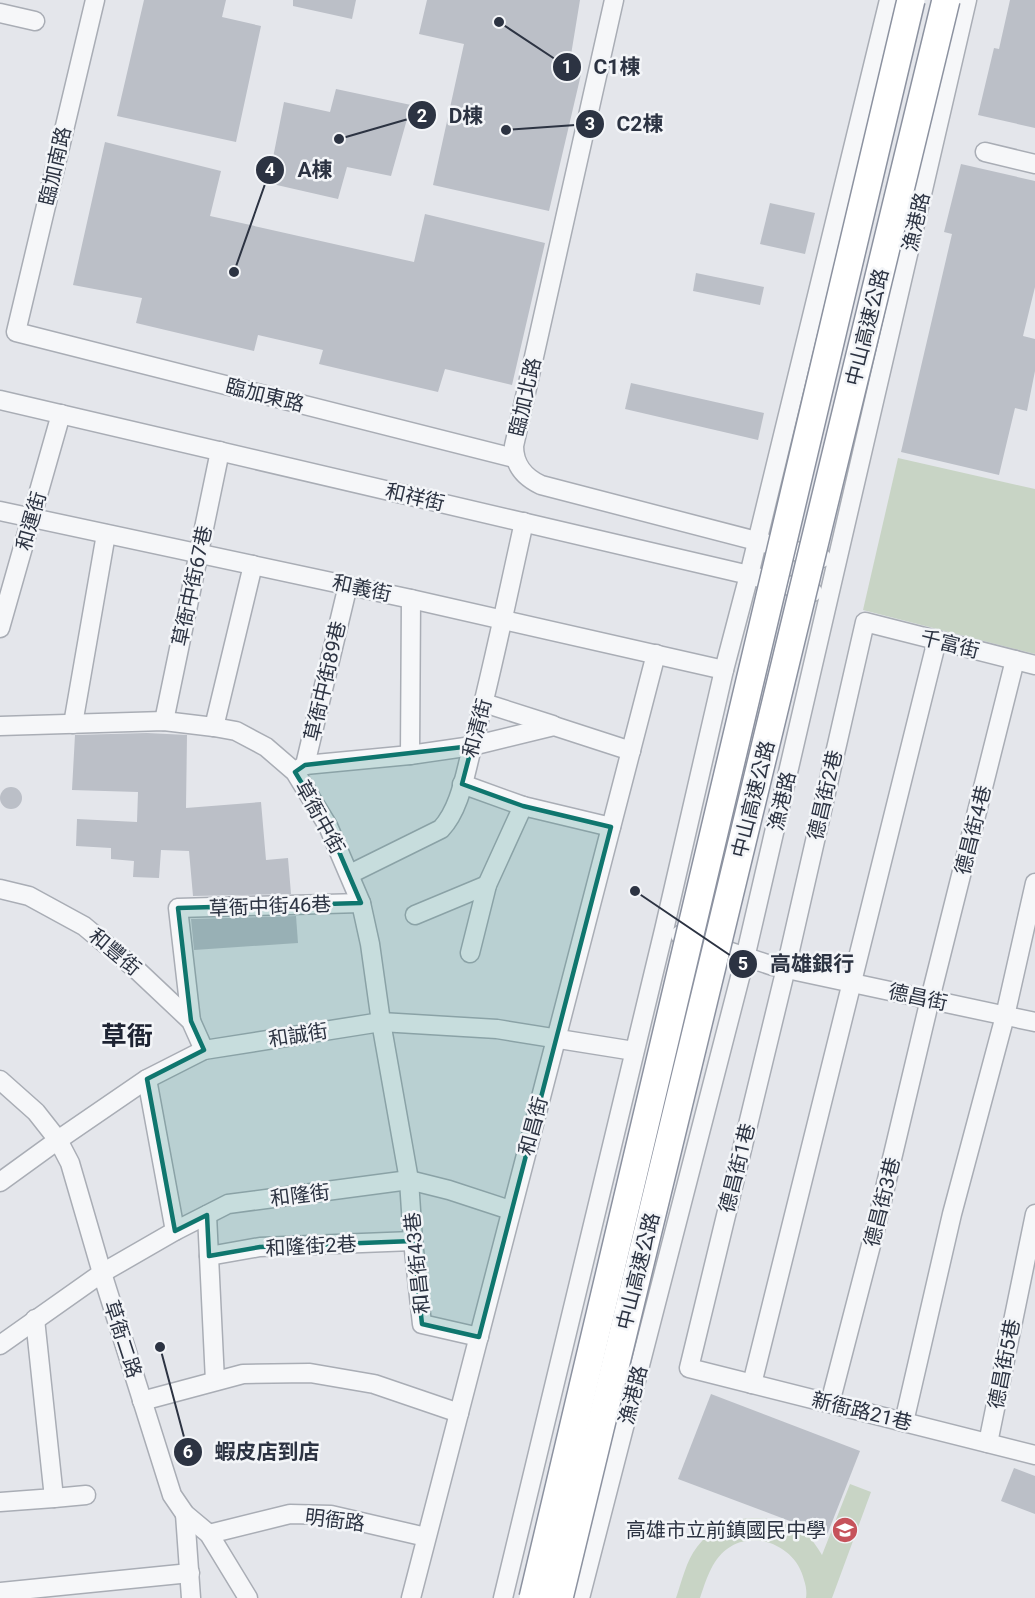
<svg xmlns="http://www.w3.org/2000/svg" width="1035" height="1598" font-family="Roboto,'Noto Sans TC',sans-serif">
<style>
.green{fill:#c8d4c5}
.building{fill:#bbbfc7}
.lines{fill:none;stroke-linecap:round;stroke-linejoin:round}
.minor-casing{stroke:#a9adb5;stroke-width:21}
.minor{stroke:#f6f7f9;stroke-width:18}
.highway-bridge-casing{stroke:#8c92a0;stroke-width:30;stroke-linecap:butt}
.highway-bridge{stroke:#fff;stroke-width:27}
.marked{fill:#0f766e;fill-opacity:0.2;stroke:#0f766e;stroke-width:4.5;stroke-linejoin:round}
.labels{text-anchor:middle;stroke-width:5;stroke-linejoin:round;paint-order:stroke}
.street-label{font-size:20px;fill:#2c3342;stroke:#f3f5f8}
.poi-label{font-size:20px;fill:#2c3342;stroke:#f3f5f8;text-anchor:end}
.district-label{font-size:26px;font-weight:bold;fill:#1e2433;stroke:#f3f5f8}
.leader{fill:none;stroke:#2c3342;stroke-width:2}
.callout-dot{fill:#2c3342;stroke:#f3f5f8;stroke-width:2}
.mark-label{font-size:18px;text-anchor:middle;font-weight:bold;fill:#fff}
.callout-label{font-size:21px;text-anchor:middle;font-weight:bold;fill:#2c3342;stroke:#f3f5f8;stroke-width:5;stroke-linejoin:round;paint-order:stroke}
</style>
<rect width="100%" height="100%" fill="#e4e6eb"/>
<g class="green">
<polygon points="898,458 1035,489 1035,654 863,610"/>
<path d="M850,1484L871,1492L832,1598H806C807,1592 806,1586 804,1580C797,1547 755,1528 727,1549C711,1561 706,1581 700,1598H676C682,1581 686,1561 697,1547C719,1518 756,1511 788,1525C794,1527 800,1529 805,1533C812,1539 817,1547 822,1555Z"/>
</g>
<g class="building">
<polygon points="144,0 226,0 222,17 261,26 236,142 117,116"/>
<polygon points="293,0 356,0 352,19 293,6"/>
<polygon points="427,0 580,0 569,67 582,70 549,211 433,185 464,44 419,34"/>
<polygon points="1010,0 1035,0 1035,128 978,115 994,48 999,49"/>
<polygon points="336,89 411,105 391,176 347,167 338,199 268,183 284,102 330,112"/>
<polygon points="105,142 221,171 210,216 414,262 425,214 545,243 512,385 445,369 438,392 319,364 323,350 258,335 254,351 136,323 142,298 73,285"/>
<polygon points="961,164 1035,181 1035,287 1023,336 1035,339 1035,371 1027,411 1015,408 999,475 901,452 952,234 944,232"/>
<polygon points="770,203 815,213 805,254 760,244"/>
<polygon points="696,273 764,287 760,305 693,291"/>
<polygon points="631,383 764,413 758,440 625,409"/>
<polygon points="147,733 187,735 186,808 261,802 266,860 288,858 291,894 193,896 189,851 161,850 159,878 133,877 134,861 111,859 111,848 76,846 77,819 137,822 138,792 72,790 75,735"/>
<circle cx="11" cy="798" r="11"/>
<polygon points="296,916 298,943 194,950 191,919"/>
<polygon points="711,1394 860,1451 827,1535 678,1479"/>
<polygon points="1014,1468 1035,1476 1035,1514 1001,1501"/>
</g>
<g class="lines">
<g class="minor-casing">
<g id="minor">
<polyline points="95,0 16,332 514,458"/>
<path d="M614,0L514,446C514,465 524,477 541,485L822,558"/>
<polyline points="0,13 35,21"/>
<polyline points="985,152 1035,164"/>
<polyline points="0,400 749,575 813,592"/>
<polyline points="0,511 411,599 724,670"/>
<polyline points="0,628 61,414"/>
<polyline points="1035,665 865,622 786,968 689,1368 1035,1455"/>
<polyline points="484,703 553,725"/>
<polyline points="164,721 220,451"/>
<polyline points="73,724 106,534"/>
<polyline points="0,726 164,721 214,727 236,731 266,747 295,772 328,826 361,903 370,944 381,1022 409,1180 413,1241 422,1324 479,1337"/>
<polyline points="214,727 253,565"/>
<polyline points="410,755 411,599"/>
<polyline points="305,765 410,755 472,746 554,726 631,751"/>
<polyline points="296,771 305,765 348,585"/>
<polyline points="462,784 523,806"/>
<path d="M350,874L441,829C460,809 465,774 472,748C492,673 507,598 524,522"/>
<polyline points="0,889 29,896 84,926 138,971 191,1021 204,1050"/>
<polyline points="415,915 487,885"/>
<polyline points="680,935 773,966 1035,1022"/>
<polyline points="470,953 487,885 523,806 611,827"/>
<polyline points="191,1021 178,908 361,903"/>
<polyline points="147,1079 175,1231"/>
<polyline points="0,1080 36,1112 58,1140 70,1163 102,1273 172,1495 185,1514 209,1534 248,1598"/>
<polyline points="0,1182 58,1140 147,1079 204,1050 381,1022 497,1029 634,1051"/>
<polyline points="207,1215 215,1381"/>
<polyline points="209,1256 260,1247 413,1241"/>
<polyline points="0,1345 102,1273 175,1231 228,1204 409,1180 449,1190 510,1210"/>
<polyline points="752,1384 937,640"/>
<polyline points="142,1401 243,1374 310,1373 374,1384 459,1413"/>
<polyline points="830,1403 876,1226 930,999 1015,660"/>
<polyline points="904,1422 952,1214 1005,1016 1035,883"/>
<polyline points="988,1443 1035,1214"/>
<polyline points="54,1498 86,1495"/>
<polyline points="0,1502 54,1498 35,1319"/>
<polyline points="185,1514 191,1598"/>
<polyline points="209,1534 290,1514 331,1515 426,1537"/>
<polyline points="0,1592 190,1573"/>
<polyline points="411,1598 656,654"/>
<polyline points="503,1598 664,930 724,670 749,575 889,0"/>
<polyline points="580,1598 745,958 967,0"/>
</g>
</g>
<use href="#minor" class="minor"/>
<g class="highway-bridge-casing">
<g id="highway-bridge">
<polyline points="533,1598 911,0"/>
<polyline points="559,1598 946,0"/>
</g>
</g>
<use href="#highway-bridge" class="highway-bridge"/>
</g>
<path class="marked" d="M472,746L462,784L523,806L611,827L479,1337L422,1324L413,1241L260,1247L209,1256L207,1215L175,1231L147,1079L204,1050L191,1021L178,908L361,903L328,826L295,772L305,765Z"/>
<defs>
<g id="school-disc" transform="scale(1.35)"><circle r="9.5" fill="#c6535b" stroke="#f3f5f8"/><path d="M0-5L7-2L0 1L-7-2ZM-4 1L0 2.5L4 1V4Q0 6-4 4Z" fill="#fff"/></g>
</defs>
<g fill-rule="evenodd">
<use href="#school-disc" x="845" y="1530"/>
</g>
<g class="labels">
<g class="street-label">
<text transform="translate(55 166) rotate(-77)" y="7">臨加南路</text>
<text transform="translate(916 222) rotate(-77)" y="7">漁港路</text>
<text transform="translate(867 327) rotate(-76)" y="7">中山高速公路</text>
<text transform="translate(265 395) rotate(14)" y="7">臨加東路</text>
<text transform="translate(525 397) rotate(-77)" y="7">臨加北路</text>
<text transform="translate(415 497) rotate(13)" y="7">和祥街</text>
<text transform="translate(31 521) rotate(-74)" y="7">和運街</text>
<text transform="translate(192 586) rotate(-78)" y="7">草衙中街67巷</text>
<text transform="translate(362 588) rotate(12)" y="7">和義街</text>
<text transform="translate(950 644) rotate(14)" y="7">千富街</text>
<text transform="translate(325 681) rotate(-77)" y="7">草衙中街89巷</text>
<text transform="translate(477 728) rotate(-75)" y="7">和清街</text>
<text transform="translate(825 795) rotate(-77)" y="7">德昌街2巷</text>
<text transform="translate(753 799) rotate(-76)" y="7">中山高速公路</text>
<text transform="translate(782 801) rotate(-77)" y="7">漁港路</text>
<text transform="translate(320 817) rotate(61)" y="7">草衙中街</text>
<text transform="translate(973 830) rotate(-76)" y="7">德昌街4巷</text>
<text transform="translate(270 906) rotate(-2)" y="7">草衙中街46巷</text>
<text transform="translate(115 952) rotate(40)" y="7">和豐街</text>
<text transform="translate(918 997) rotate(12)" y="7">德昌街</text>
<text transform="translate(298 1035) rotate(-9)" y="7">和誠街</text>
<text transform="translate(533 1126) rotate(-75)" y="7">和昌街</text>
<text transform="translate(737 1168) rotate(-76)" y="7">德昌街1巷</text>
<text transform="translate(300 1195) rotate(-7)" y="7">和隆街</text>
<text transform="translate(882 1202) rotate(-76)" y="7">德昌街3巷</text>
<text transform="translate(311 1246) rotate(-3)" y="7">和隆街2巷</text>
<text transform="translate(417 1263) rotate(-96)" y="7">和昌街43巷</text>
<text transform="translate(638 1271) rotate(-76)" y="7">中山高速公路</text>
<text transform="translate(123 1339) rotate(72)" y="7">草衙二路</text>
<text transform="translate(1004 1364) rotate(-79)" y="7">德昌街5巷</text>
<text transform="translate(633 1395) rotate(-76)" y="7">漁港路</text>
<text transform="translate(862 1411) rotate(14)" y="7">新衙路21巷</text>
<text transform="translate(335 1520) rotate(7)" y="7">明衙路</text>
</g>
<g class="poi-label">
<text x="826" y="1537">高雄市立前鎮國民中學</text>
</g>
<g class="district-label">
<text x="127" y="1045">草衙</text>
</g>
</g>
<path class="leader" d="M499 22L567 67M339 139L422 115M506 130L590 124M234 272L270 170M635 891L743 964M160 1347L188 1452"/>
<g class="callout-dot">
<circle cx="499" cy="22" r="6"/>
<circle cx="339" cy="139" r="6"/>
<circle cx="506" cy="130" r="6"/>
<circle cx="234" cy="272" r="6"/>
<circle cx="635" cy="891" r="6"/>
<circle cx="160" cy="1347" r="6"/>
<circle cx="567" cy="67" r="15"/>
<circle cx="422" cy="115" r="15"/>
<circle cx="590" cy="124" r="15"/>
<circle cx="270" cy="170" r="15"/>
<circle cx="743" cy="964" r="15"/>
<circle cx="188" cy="1452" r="15"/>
</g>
<g class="mark-label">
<text x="567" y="73">1</text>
<text x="422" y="122">2</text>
<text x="590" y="130">3</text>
<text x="270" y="176">4</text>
<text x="743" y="970">5</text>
<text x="188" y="1458">6</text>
</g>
<g class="callout-label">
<text x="617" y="74">C1棟</text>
<text x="466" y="123">D棟</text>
<text x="640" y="131">C2棟</text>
<text x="315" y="177">A棟</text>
<text x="812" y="971">高雄銀行</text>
<text x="267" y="1459">蝦皮店到店</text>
</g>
</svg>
